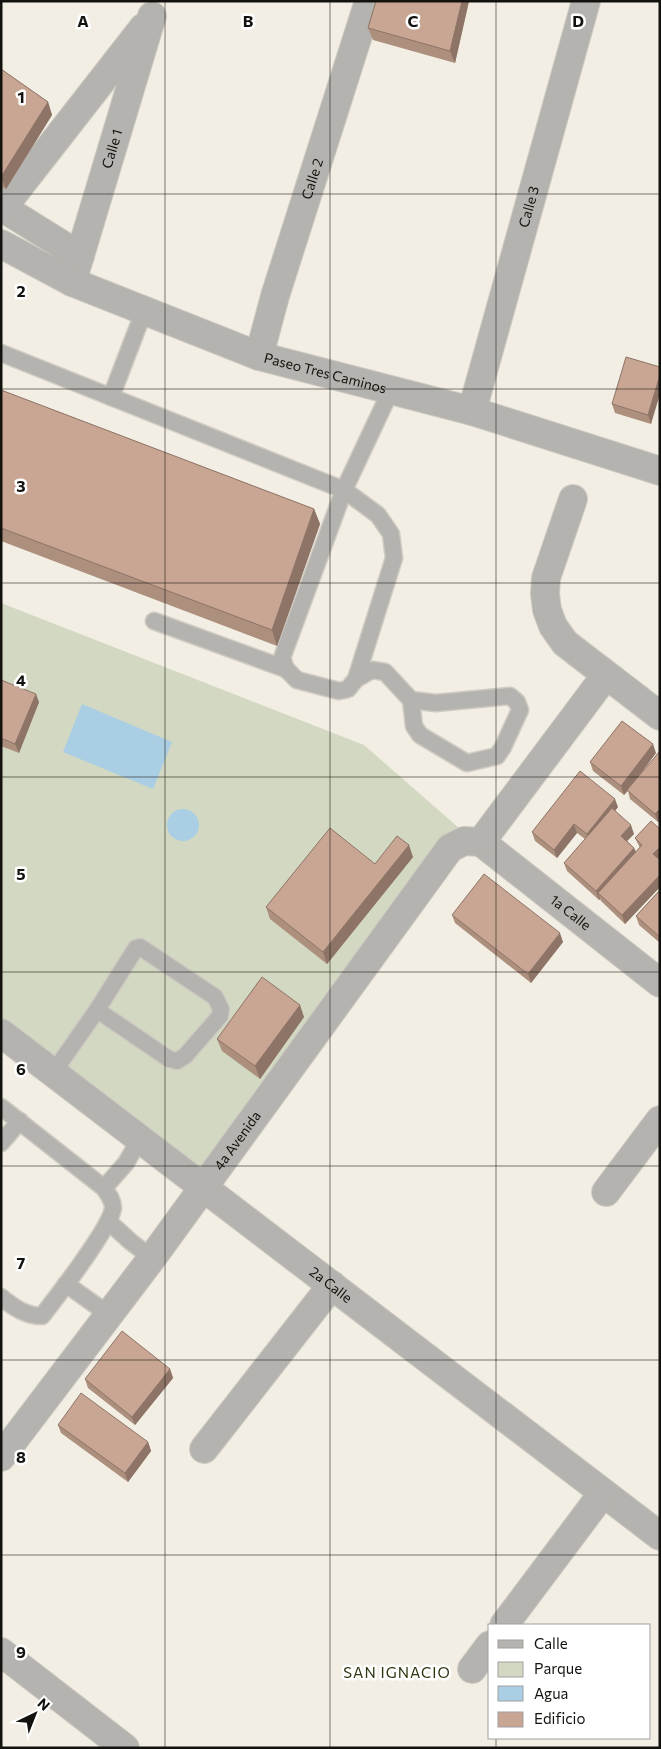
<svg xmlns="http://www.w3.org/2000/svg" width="661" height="1749" font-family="Commissioner,sans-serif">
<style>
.green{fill:#d2d8c1}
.water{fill:#aacee4}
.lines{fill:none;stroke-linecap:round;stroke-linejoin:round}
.service-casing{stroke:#cfcbc2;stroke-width:19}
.minor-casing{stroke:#cfcbc2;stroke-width:30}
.tertiary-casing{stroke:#cfcbc2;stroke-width:30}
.service{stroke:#b5b3af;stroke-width:16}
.minor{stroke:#b5b3af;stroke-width:28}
.tertiary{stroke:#b5b3af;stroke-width:28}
.wall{fill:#ad8f7e}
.shaded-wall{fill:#8d7467}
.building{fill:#c9a693;stroke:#8d7467}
.grid{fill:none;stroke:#13120e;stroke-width:1;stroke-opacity:0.55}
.labels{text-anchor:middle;stroke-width:5;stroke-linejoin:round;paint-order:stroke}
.street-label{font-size:14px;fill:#13120e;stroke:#fff}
.neighbourhood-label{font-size:15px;letter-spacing:1px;fill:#2e3610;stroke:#fff}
.grid-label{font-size:16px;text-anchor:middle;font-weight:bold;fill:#13120e;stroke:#fff;stroke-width:5;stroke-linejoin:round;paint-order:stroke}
</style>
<rect width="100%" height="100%" fill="#f3eee4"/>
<polygon class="green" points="1,603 364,745 475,842 455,854 208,1180 1,1024"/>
<g class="water">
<polygon points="82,704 172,742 153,789 63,752"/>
<circle cx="183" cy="825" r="16"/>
</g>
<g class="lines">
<g class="service-casing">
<g id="service">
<polyline points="1,353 344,490 378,515 391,534 394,558 356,679 348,689 339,691 297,680 286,669 282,658 344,490 391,390"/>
<polyline points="111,397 144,311"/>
<polyline points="154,621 286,669"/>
<polyline points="356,679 372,670 385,672 411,700 414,726 420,735 467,763 497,756 503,747 520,710 517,702 510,696 436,703 411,700"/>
<polyline points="53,1073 97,1010 136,948 140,947 215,997 221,1009 220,1016 185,1056 177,1061 169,1059 97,1010"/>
<path d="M1,1107L104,1188C108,1194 113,1200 113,1208C111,1227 56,1298 42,1316C26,1316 13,1307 1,1297"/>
<polyline points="1,1143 20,1121"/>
<polyline points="104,1188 126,1163 140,1139"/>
<polyline points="109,1222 131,1242 152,1258"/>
<polyline points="66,1284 108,1314"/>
</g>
</g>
<g class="minor-casing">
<g id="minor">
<polyline points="3,208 80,256"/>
<polyline points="1,210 143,28"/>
<path id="s1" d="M72,282L152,16"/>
<path id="s2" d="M259,356L275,296L369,1"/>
<path id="s3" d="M472,411L586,1"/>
<polyline points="573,499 546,578 545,594 547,610 553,626 565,643 660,716"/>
<path id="s4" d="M481,842L660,983"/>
<polyline points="481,842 606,675"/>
<path id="s5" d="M1,1033L660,1536"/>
<polyline points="606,1192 660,1120"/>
<polyline points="204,1449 332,1285"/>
<path id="s6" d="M1,1457L152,1258L450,848L464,841L481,842"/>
<polyline points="504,1625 603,1493"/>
<polyline points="1,1652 125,1748"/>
<polyline points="472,1669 490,1645"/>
</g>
</g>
<g class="tertiary-casing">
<g id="tertiary">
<path id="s7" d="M1,244L72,282L259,356L472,411L660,471"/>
</g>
</g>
<use href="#service" class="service"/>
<use href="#minor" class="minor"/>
<use href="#tertiary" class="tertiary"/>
</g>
<g class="wall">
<polygon points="376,1 469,1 455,63 373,40 368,28"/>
<polygon points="1,69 48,102 52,115 6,189 1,186"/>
<polygon points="660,367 651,424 615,413 612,404"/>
<polygon points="1,390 314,509 320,524 277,646 1,541"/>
<polygon points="1,680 39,702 19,753 1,746"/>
<polygon points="660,751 660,821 658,822 630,799 628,791 624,795 593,771 590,762 656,753 637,779"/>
<polygon points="618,807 615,811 634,834 627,841 634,848 636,852 640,848 635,838 660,860 660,887 625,924 601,901 600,899 599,900 567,871 564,863 585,839 577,833 557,858 535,841 532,832"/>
<polygon points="413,857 327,964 270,919 266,907 375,864"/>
<polygon points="660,890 660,943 639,925 636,916"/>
<polygon points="452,915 563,942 531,983 455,923"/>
<polygon points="304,1017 260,1079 222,1051 217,1039"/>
<polygon points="170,1369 173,1378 135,1425 88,1388 85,1379"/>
<polygon points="58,1425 148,1442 151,1451 128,1482 61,1433"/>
</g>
<g class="shaded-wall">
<polygon points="462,1 469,1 455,63 450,51"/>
<polygon points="48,102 52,115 6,189 1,177"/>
<polygon points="660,375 660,394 651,424 648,415"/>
<polygon points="314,509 320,524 277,646 272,630"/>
<polygon points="36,694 39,702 19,753 15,744"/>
<polygon points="653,744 656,753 624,795 621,786"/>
<polygon points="615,799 618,807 590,843 587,834"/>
<polygon points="660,809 660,821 658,822 655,814"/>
<polygon points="574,824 577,833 557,858 554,850"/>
<polygon points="631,825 634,834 624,844 621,836"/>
<polygon points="409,845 413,857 327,964 323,952"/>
<polygon points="660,847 660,859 656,863 653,854"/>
<polygon points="634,848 638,856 598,893 600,899 599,900 596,891"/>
<polygon points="660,875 660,887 625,924 622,915"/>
<polygon points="560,933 563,942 531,983 528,974"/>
<polygon points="300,1005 304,1017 260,1079 255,1066"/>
<polygon points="170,1369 173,1378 135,1425 132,1417"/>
<polygon points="148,1442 151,1451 128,1482 125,1473"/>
</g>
<g class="building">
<polygon points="376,1 462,1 450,51 368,28"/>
<polygon points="1,69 48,102 1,177"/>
<polygon points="626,357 660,367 660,375 648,415 612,404"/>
<polygon points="1,390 314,509 272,630 1,528"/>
<polygon points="1,680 36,694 15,744 1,738"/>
<polygon points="622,721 653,744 621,786 590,762"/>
<polygon points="660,751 660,809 655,814 627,790"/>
<polygon points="580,771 615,799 587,834 574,824 554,850 532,832"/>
<polygon points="612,808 631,825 621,836 634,848 596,891 564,863"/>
<polygon points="651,821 660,829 660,847 653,854 660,860 660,875 622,915 598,893 642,845 635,838"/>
<polygon points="330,828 375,864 397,836 409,845 323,952 266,907"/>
<polygon points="484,874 560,933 528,974 452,915"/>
<polygon points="660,890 660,937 636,916"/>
<polygon points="262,977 300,1005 255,1066 217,1039"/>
<polygon points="122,1331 170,1369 132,1417 85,1379"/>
<polygon points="81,1393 148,1442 125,1473 58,1425"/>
</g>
<path class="grid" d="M165,1V1748M330,1V1748M496,1V1625M1,194H660M1,389H660M1,583H660M1,777H660M1,972H660M1,1166H660M1,1360H660M1,1555H660M496,1738V1748"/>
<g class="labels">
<g class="street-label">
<text dy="5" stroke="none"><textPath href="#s1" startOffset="139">Calle 1</textPath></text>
<text dy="5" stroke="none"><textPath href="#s2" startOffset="185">Calle 2</textPath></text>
<text dy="5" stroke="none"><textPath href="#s3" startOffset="212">Calle 3</textPath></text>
<text dy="5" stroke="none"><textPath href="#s7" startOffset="350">Paseo Tres Caminos</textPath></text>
<text dy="5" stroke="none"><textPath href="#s4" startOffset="114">1a Calle</textPath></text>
<text dy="5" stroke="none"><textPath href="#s6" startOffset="395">4a Avenida</textPath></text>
<text dy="5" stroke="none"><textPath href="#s5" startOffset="415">2a Calle</textPath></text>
</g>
<g class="neighbourhood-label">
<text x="397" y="1678">SAN IGNACIO</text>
</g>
</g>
<g class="grid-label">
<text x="83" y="27">A</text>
<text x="248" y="27">B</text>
<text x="413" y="27">C</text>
<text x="578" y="27">D</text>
<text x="21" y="103">1</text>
<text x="21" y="297">2</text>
<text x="21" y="492">3</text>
<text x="21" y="686">4</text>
<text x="21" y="880">5</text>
<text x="21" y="1075">6</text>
<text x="21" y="1269">7</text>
<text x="21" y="1463">8</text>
<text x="21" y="1658">9</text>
</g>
<rect width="661" height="1749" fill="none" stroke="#13120e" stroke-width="5"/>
<rect x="488" y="1624" width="162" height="115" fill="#ffffff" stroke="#a1a09f"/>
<rect x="498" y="1640" width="25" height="8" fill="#b5b3af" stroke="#a1a09f"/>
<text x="534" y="1649" font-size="15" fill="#13120e">Calle</text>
<rect x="498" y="1662" width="25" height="15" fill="#d2d8c1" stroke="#a1a09f"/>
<text x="534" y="1674" font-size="15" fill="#13120e">Parque</text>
<rect x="498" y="1686" width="25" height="15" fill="#aacee4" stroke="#a1a09f"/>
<text x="534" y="1699" font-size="15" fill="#13120e">Agua</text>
<rect x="498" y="1712" width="25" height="15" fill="#c9a693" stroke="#a1a09f"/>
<text x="534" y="1724" font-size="15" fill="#13120e">Edificio</text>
<g transform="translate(35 1714) rotate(43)" stroke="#ffffff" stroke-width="4" paint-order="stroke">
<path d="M0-4L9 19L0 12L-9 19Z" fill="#13120e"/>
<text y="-8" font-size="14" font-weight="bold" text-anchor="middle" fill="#13120e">N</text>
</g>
</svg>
